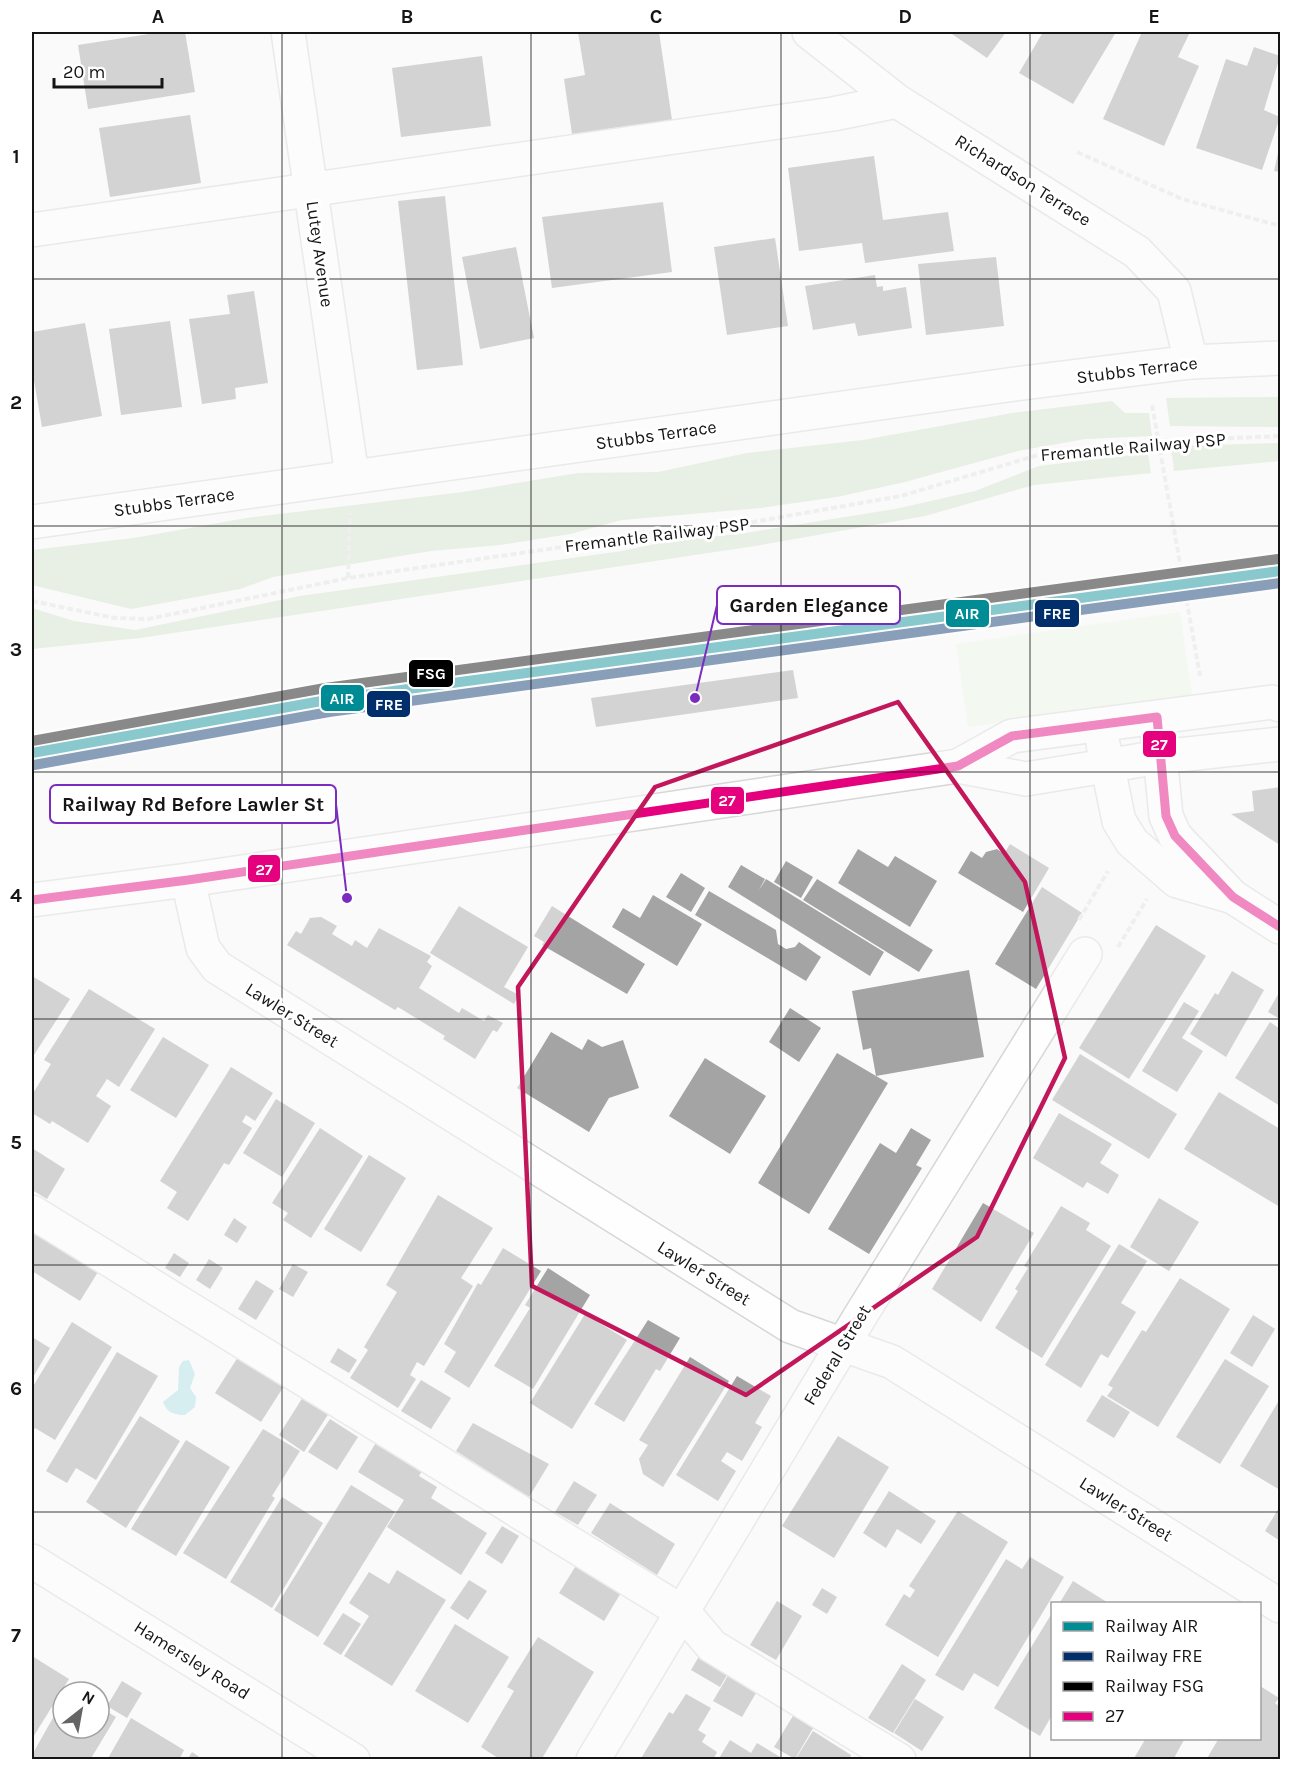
<svg xmlns="http://www.w3.org/2000/svg" width="1312" height="1791" font-family="Karla,sans-serif">
<style>
.green{fill:#ebf6e5}
.forest{fill:#d2e3c9}
.water{fill:#acdfe4}
.building{fill:#a4a4a4}
.lines{fill:none;stroke-linecap:round;stroke-linejoin:round}
.minor-casing{stroke:#d7d7d7;stroke-width:36}
.major-casing{stroke:#d7d7d7;stroke-width:36}
.path{stroke:#e3e3e3;stroke-width:4;stroke-dasharray:6 3;stroke-linecap:butt}
.minor{stroke:#fefefe;stroke-width:33}
.major{stroke:#fefefe;stroke-width:33}
.bus-1-casing{stroke:#fff;stroke-width:14}
.bus-1{stroke:#e5007d;stroke-width:9}
.rail-1-casing{stroke:#fff;stroke-width:15}
.rail-2-casing{stroke:#fff;stroke-width:15}
.rail-3-casing{stroke:#fff;stroke-width:15}
.rail-1{stroke:#008c95;stroke-width:10}
.rail-2{stroke:#002f6c;stroke-width:10}
.rail-3{stroke:#000;stroke-width:10}
.marked{fill:none;stroke:#c2185b;stroke-width:4.5;stroke-linejoin:round}
.grid{fill:none;stroke:#151515;stroke-width:1.5;stroke-opacity:0.55}
.labels{text-anchor:middle;stroke-width:6;stroke-linejoin:round;paint-order:stroke}
.street-label{font-size:18px;fill:#151515;stroke:#fff}
.leader{fill:none;stroke:#7b2cbf;stroke-width:2}
.callout-dot{fill:#7b2cbf;stroke:#fff;stroke-width:2}
.callout{fill:#fff;stroke:#7b2cbf;stroke-width:2}
.callout-label{font-size:20px;text-anchor:middle;font-weight:bold;fill:#151515}
.line-badge{stroke:#fff;stroke-width:2}
.badge-label{font-size:16px;text-anchor:middle;font-weight:bold;fill:#fff}
.neatline{fill:none;stroke:#151515;stroke-width:2}
.grid-label{font-size:20px;text-anchor:middle;font-weight:bold;fill:#151515}
</style>
<rect width="100%" height="100%" fill="#fafafa"/>
<polygon class="green" points="1180,612 1192,696 968,727 956,644"/>
<g class="forest">
<polygon points="1280,397 1280,427 1170,426 1166,398"/>
<polygon points="1112,401 1125,413 1149,413 1152,436 1085,439 1018,451 905,482 837,497 761,508 622,520 570,534 500,545 431,551 273,577 240,589 131,609 32,585 32,550 134,538 246,518 463,492 578,473 658,472 747,453 863,440 1012,413"/>
<polygon points="1280,443 1280,461 1174,471 1171,446"/>
<polygon points="1148,453 1151,473 1034,485 925,516 755,546 140,638 32,649 32,608 74,621 135,630 300,596 622,551 664,542 745,533 895,509 975,491 1039,466"/>
</g>
<path class="water" d="M189,1360L195,1374L190,1388L196,1397L195,1407L185,1415C175,1415 167,1413 163,1402L178,1390L179,1367L183,1361Z"/>
<g class="building">
<polygon points="162,32 185,32 195,92 88,109 78,45"/>
<polygon points="578,32 659,32 672,120 572,134 564,79 585,75"/>
<polygon points="949,32 1006,32 987,58"/>
<polygon points="1043,32 1116,32 1073,104 1019,73"/>
<polygon points="1142,32 1190,32 1178,57 1199,66 1164,146 1103,119"/>
<polygon points="1254,47 1280,56 1264,110 1280,117 1262,170 1196,148 1226,59 1247,66"/>
<polygon points="482,56 491,126 401,137 392,68"/>
<polygon points="190,115 201,183 110,197 99,128"/>
<polygon points="1280,144 1280,172 1274,171"/>
<polygon points="874,156 883,220 948,212 954,251 865,263 862,243 799,251 788,168"/>
<polygon points="445,196 463,365 417,370 398,201"/>
<polygon points="663,202 672,272 552,288 542,217"/>
<polygon points="775,238 788,326 727,335 714,247"/>
<polygon points="516,247 534,338 480,349 462,257"/>
<polygon points="996,257 1004,326 926,335 918,264"/>
<polygon points="875,275 877,287 883,286 883,291 906,287 912,328 858,336 855,323 813,330 805,286"/>
<polygon points="254,291 268,383 235,388 236,399 202,404 189,319 230,314 227,295"/>
<polygon points="170,321 182,407 121,415 109,329"/>
<polygon points="85,323 102,416 42,427 32,369 32,332"/>
<polygon points="793,670 798,698 596,727 591,698"/>
<polygon points="1280,787 1280,845 1231,814 1254,811 1252,791"/>
<polygon points="1010,844 1049,868 1023,912 958,873 971,851 982,858 986,852 997,849 1004,854"/>
<polygon points="858,849 888,867 895,856 937,881 910,927 838,883"/>
<polygon points="786,861 813,877 801,898 774,882"/>
<polygon points="741,865 765,879 759,890 766,879 884,952 870,976 728,887"/>
<polygon points="681,873 705,888 691,912 666,897"/>
<polygon points="817,879 933,950 919,972 803,900"/>
<polygon points="1042,887 1082,913 1036,989 995,964"/>
<polygon points="709,891 776,930 778,944 786,949 795,947 799,942 821,957 806,981 695,915"/>
<polygon points="653,895 702,924 677,966 612,927 623,908 640,918"/>
<polygon points="459,906 528,947 504,987 519,995 514,1004 430,953"/>
<polygon points="552,906 645,964 627,994 542,945 544,942 534,936"/>
<polygon points="321,917 337,926 332,934 352,946 355,940 367,948 379,928 431,956 427,962 432,966 419,988 459,1013 462,1008 484,1021 488,1015 503,1023 497,1032 493,1030 475,1059 443,1039 445,1036 398,1007 395,1010 287,945 296,931 301,934 310,918"/>
<polygon points="1156,925 1206,956 1129,1079 1079,1048"/>
<polygon points="969,970 984,1057 876,1076 871,1048 863,1050 852,991"/>
<polygon points="1232,971 1264,990 1226,1057 1190,1034 1215,993 1218,995"/>
<polygon points="32,976 70,999 32,1058"/>
<polygon points="89,989 155,1029 119,1087 107,1079 96,1096 111,1106 88,1143 52,1121 50,1124 32,1113 32,1095 51,1064 44,1060"/>
<polygon points="1280,991 1280,1019 1268,1012"/>
<polygon points="1184,1002 1199,1011 1182,1038 1203,1051 1177,1092 1142,1071"/>
<polygon points="790,1008 821,1028 799,1062 769,1042"/>
<polygon points="1270,1022 1280,1029 1280,1106 1235,1078"/>
<polygon points="551,1032 582,1050 588,1039 602,1047 623,1040 639,1088 609,1098 589,1132 517,1088"/>
<polygon points="163,1037 209,1065 176,1118 130,1090"/>
<polygon points="837,1053 888,1083 809,1214 758,1183"/>
<polygon points="1080,1054 1177,1114 1149,1159 1052,1100"/>
<polygon points="705,1058 766,1096 730,1154 669,1116"/>
<polygon points="231,1067 273,1093 255,1121 246,1115 242,1122 252,1128 229,1165 224,1163 188,1221 167,1208 177,1192 160,1181"/>
<polygon points="1219,1092 1280,1129 1280,1207 1184,1149"/>
<polygon points="276,1099 315,1123 282,1177 243,1153"/>
<polygon points="1059,1113 1112,1144 1100,1163 1119,1175 1108,1194 1087,1182 1083,1188 1033,1158"/>
<polygon points="320,1128 363,1156 311,1238 283,1220 288,1213 272,1203"/>
<polygon points="911,1128 931,1140 916,1165 922,1168 869,1254 828,1229 880,1143 896,1153"/>
<polygon points="32,1148 65,1169 47,1199 32,1190"/>
<polygon points="369,1155 406,1178 361,1252 324,1229"/>
<polygon points="438,1195 493,1228 461,1278 473,1286 424,1366 417,1362 410,1375 416,1379 398,1408 350,1378 368,1350 364,1347 397,1292 386,1285"/>
<polygon points="1159,1198 1199,1222 1169,1271 1130,1247"/>
<polygon points="983,1203 1034,1233 981,1322 932,1289"/>
<polygon points="1061,1206 1090,1223 1086,1230 1111,1246 1042,1358 995,1328 1018,1291 1015,1289 1028,1268 1024,1266"/>
<polygon points="234,1218 247,1227 237,1243 224,1235"/>
<polygon points="32,1232 98,1272 80,1301 32,1271"/>
<polygon points="1119,1244 1147,1261 1121,1303 1136,1312 1108,1358 1101,1354 1081,1388 1045,1365"/>
<polygon points="503,1248 541,1271 469,1388 444,1372 456,1352 444,1344 478,1283 481,1285"/>
<polygon points="174,1253 189,1263 180,1277 165,1268"/>
<polygon points="209,1259 223,1268 210,1289 196,1280"/>
<polygon points="293,1264 308,1272 293,1297 279,1289"/>
<polygon points="548,1268 590,1295 533,1389 494,1366 530,1308 525,1305"/>
<polygon points="1180,1278 1230,1309 1158,1427 1107,1396 1113,1388 1108,1385 1142,1330 1146,1332"/>
<polygon points="256,1280 274,1291 256,1320 238,1309"/>
<polygon points="585,1314 627,1340 572,1429 530,1403"/>
<polygon points="1253,1315 1275,1329 1252,1367 1230,1353"/>
<polygon points="648,1320 680,1338 660,1371 656,1369 624,1422 594,1404"/>
<polygon points="72,1322 112,1347 55,1440 35,1428 32,1434 32,1388"/>
<polygon points="32,1337 50,1348 32,1379"/>
<polygon points="338,1348 357,1360 349,1373 330,1362"/>
<polygon points="117,1352 158,1376 96,1480 76,1468 67,1483 46,1471"/>
<polygon points="238,1357 284,1386 261,1422 215,1393"/>
<polygon points="690,1357 729,1381 663,1487 643,1474 639,1459 648,1445 639,1440"/>
<polygon points="1225,1359 1269,1386 1220,1464 1176,1437"/>
<polygon points="737,1376 771,1396 755,1423 762,1427 742,1461 727,1452 721,1461 736,1471 718,1501 676,1475"/>
<polygon points="421,1380 451,1398 431,1429 401,1411"/>
<polygon points="1102,1395 1130,1412 1114,1438 1086,1421"/>
<polygon points="303,1397 329,1413 304,1452 279,1435"/>
<polygon points="1278,1402 1280,1403 1280,1490 1240,1466"/>
<polygon points="140,1416 180,1441 126,1528 86,1502"/>
<polygon points="330,1419 358,1437 337,1470 308,1452"/>
<polygon points="473,1423 549,1464 529,1497 456,1451"/>
<polygon points="263,1429 300,1451 272,1496 275,1498 226,1579 183,1553"/>
<polygon points="838,1436 889,1467 834,1558 782,1526"/>
<polygon points="186,1440 230,1467 176,1556 131,1529"/>
<polygon points="377,1441 423,1469 419,1476 437,1487 431,1498 487,1533 461,1575 387,1527 404,1500 358,1472"/>
<polygon points="574,1481 597,1495 578,1525 555,1512"/>
<polygon points="351,1485 395,1512 318,1637 274,1610"/>
<polygon points="889,1491 936,1521 921,1544 897,1529 886,1548 863,1533"/>
<polygon points="282,1497 323,1523 272,1608 230,1582"/>
<polygon points="610,1503 675,1544 657,1575 591,1533"/>
<polygon points="1280,1506 1280,1541 1265,1531"/>
<polygon points="958,1511 1008,1542 938,1657 885,1625 904,1594 910,1598 915,1590 909,1586"/>
<polygon points="502,1526 519,1536 502,1564 485,1553"/>
<polygon points="1030,1557 1064,1577 998,1687 974,1673 963,1691 935,1675 1006,1559 1022,1569"/>
<polygon points="577,1564 622,1591 604,1621 559,1593"/>
<polygon points="397,1570 446,1600 392,1686 344,1656 369,1616 349,1603 369,1572 389,1584"/>
<polygon points="469,1580 487,1591 468,1620 450,1608"/>
<polygon points="1073,1581 1110,1604 1059,1604"/>
<polygon points="822,1588 837,1597 827,1614 812,1605"/>
<polygon points="777,1601 802,1616 776,1660 750,1645"/>
<polygon points="343,1613 361,1624 341,1655 323,1644"/>
<polygon points="1052,1613 1052,1715 1040,1736 994,1708"/>
<polygon points="455,1624 509,1657 468,1723 415,1691"/>
<polygon points="538,1637 594,1672 541,1760 501,1760 481,1747 514,1691 507,1687"/>
<polygon points="701,1653 730,1670 720,1687 691,1670"/>
<polygon points="32,1656 69,1679 32,1739"/>
<polygon points="902,1664 926,1680 893,1733 868,1718"/>
<polygon points="730,1672 759,1688 742,1717 713,1701"/>
<polygon points="122,1681 142,1693 127,1718 107,1706"/>
<polygon points="1260,1686 1279,1698 1275,1703 1280,1707 1280,1755 1278,1760 1206,1760 1219,1738 1260,1738"/>
<polygon points="686,1694 711,1708 698,1730 706,1735 702,1742 717,1752 713,1760 640,1760 669,1712 673,1714"/>
<polygon points="915,1699 944,1717 922,1751 894,1733"/>
<polygon points="63,1700 63,1728 99,1728 99,1707 116,1717 90,1760 37,1760 32,1755"/>
<polygon points="796,1711 816,1723 795,1759 774,1747"/>
<polygon points="131,1718 184,1750 179,1760 107,1760"/>
<polygon points="813,1731 851,1755 849,1760 795,1760"/>
<polygon points="1146,1738 1185,1738 1173,1760 1133,1760"/>
<polygon points="730,1740 751,1753 757,1743 785,1760 718,1760"/>
<polygon points="192,1752 204,1760 187,1760"/>
</g>
<g class="lines">
<g class="minor-casing">
<g id="minor">
<polyline points="288,32 352,476"/>
<polyline points="809,32 897,101 1137,252 1174,291 1191,362"/>
<polyline points="32,230 833,114 897,101"/>
<polyline points="32,522 1015,384 1191,362 1280,358"/>
<polyline points="188,880 203,948 217,967 790,1326 892,1362 1280,1606"/>
<polyline points="32,1212 684,1613 712,1646 899,1760"/>
<polyline points="32,1561 353,1760"/>
<polyline points="593,1760 859,1318 1085,954"/>
</g>
</g>
<g class="major-casing">
<g id="major">
<polyline points="1158,735 1166,816 1175,836 1232,896"/>
<polyline points="1103,744 1119,821 1132,842 1177,881 1233,897 1280,927"/>
<polyline points="958,766 1012,736 1272,702 1280,705"/>
<polyline points="32,900 188,880 958,766 1026,779 1160,757 1280,744"/>
</g>
</g>
<g class="path">
<polyline points="1077,152 1182,199 1280,226"/>
<polyline points="1152,405 1200,676"/>
<polyline points="348,578 350,513"/>
<polyline points="32,601 115,618 148,619 348,578 604,541 730,526 901,496 1038,455 1160,441 1280,436"/>
<polyline points="1079,920 1108,871"/>
<polyline points="1118,947 1147,899"/>
</g>
<use href="#minor" class="minor"/>
<use href="#major" class="major"/>
<g class="bus-1-casing">
<polyline id="bus-1" points="32,900 188,880 958,766 1012,736 1157,717 1166,816 1175,836 1233,897 1280,927"/>
</g>
<use href="#bus-1" class="bus-1"/>
<g class="rail-1-casing">
<polyline id="rail-1" points="32,753 327,700 1280,571"/>
</g>
<g class="rail-2-casing">
<polyline id="rail-2" points="34,765 329,712 1280,583"/>
</g>
<g class="rail-3-casing">
<polyline id="rail-3" points="32,741 325,688 1278,559"/>
</g>
<use href="#rail-1" class="rail-1"/>
<use href="#rail-2" class="rail-2"/>
<use href="#rail-3" class="rail-3"/>
</g>
<path d="M0 0H1312V1791H0ZM898,702L1025,882L1065,1058L977,1237L746,1395L532,1286L518,987L655,787Z" fill="#fafafa" fill-opacity=".55" fill-rule="evenodd"/>
<path class="marked" d="M898,702L1025,882L1065,1058L977,1237L746,1395L532,1286L518,987L655,787Z"/>
<path class="grid" d="M282,32V1760M531,32V1760M781,32V1760M1030,32V1760M32,279H1280M32,526H1280M32,772H1280M32,1019H1280M32,1265H1280M32,1512H1280"/>
<g class="labels">
<g class="street-label">
<text transform="translate(1023 180) rotate(32)" y="6">Richardson Terrace</text>
<text transform="translate(320 254) rotate(82)" y="6">Lutey Avenue</text>
<text transform="translate(1137 370) rotate(-7)" y="6">Stubbs Terrace</text>
<text transform="translate(656 435) rotate(-8)" y="6">Stubbs Terrace</text>
<text transform="translate(1133 447) rotate(-5)" y="6">Fremantle Railway PSP</text>
<text transform="translate(174 502) rotate(-8)" y="6">Stubbs Terrace</text>
<text transform="translate(657 535) rotate(-7)" y="6">Fremantle Railway PSP</text>
<text transform="translate(292 1015) rotate(32)" y="6">Lawler Street</text>
<text transform="translate(704 1273) rotate(32)" y="6">Lawler Street</text>
<text transform="translate(837 1355) rotate(-59)" y="6">Federal Street</text>
<text transform="translate(1126 1509) rotate(32)" y="6">Lawler Street</text>
<text transform="translate(192 1660) rotate(32)" y="6">Hamersley Road</text>
</g>
</g>
<path class="leader" d="M695 698L717 605M347 898L336 804"/>
<g class="callout-dot">
<circle cx="695" cy="698" r="6"/>
<circle cx="347" cy="898" r="6"/>
</g>
<g class="callout">
<rect x="717" y="586" width="183" height="38" rx="6"/>
<rect x="50" y="785" width="286" height="38" rx="6"/>
</g>
<g class="callout-label">
<text x="809" y="612">Garden Elegance</text>
<text x="193" y="811">Railway Rd Before Lawler St</text>
</g>
<g class="line-badge">
<rect x="1034" y="599" width="46" height="29" rx="6" fill="#002f6c"/>
<rect x="945" y="599" width="45" height="29" rx="6" fill="#008c95"/>
<rect x="408" y="659" width="46" height="29" rx="6" fill="#000"/>
<rect x="320" y="684" width="45" height="28" rx="6" fill="#008c95"/>
<rect x="366" y="690" width="45" height="28" rx="6" fill="#002f6c"/>
<rect x="1142" y="730" width="35" height="28" rx="6" fill="#e5007d"/>
<rect x="710" y="786" width="35" height="29" rx="6" fill="#e5007d"/>
<rect x="247" y="854" width="34" height="29" rx="6" fill="#e5007d"/>
</g>
<g class="badge-label">
<text x="1057" y="619">FRE</text>
<text x="967" y="619">AIR</text>
<text x="431" y="679">FSG</text>
<text x="342" y="704">AIR</text>
<text x="389" y="710">FRE</text>
<text x="1159" y="750">27</text>
<text x="727" y="806">27</text>
<text x="264" y="875">27</text>
</g>
<rect width="1312" height="1791" fill="none" stroke="#ffffff" stroke-width="66"/>
<rect x="1051" y="1602" width="210" height="138" fill="#ffffff" stroke="#a1a1a1" stroke-width="1.5"/>
<rect x="1063" y="1622" width="30" height="9" fill="#008c95" stroke="#a1a1a1" stroke-width="1.5"/>
<text x="1105" y="1632" font-size="18" fill="#151515">Railway AIR</text>
<rect x="1063" y="1652" width="30" height="9" fill="#002f6c" stroke="#a1a1a1" stroke-width="1.5"/>
<text x="1105" y="1662" font-size="18" fill="#151515">Railway FRE</text>
<rect x="1063" y="1682" width="30" height="9" fill="#000000" stroke="#a1a1a1" stroke-width="1.5"/>
<text x="1105" y="1692" font-size="18" fill="#151515">Railway FSG</text>
<rect x="1063" y="1712" width="30" height="9" fill="#e5007d" stroke="#a1a1a1" stroke-width="1.5"/>
<text x="1105" y="1722" font-size="18" fill="#151515">27</text>
<g transform="translate(81 1710) rotate(31)"><circle r="28" fill="#ffffff" stroke="#a1a1a1" stroke-width="1.5"/>
<path d="M0-4.5L10 22L0 15L-10 22Z" fill="#656565"/>
<text y="-9" font-size="16" font-weight="bold" text-anchor="middle" fill="#151515">N</text>
</g>
<path d="M54 78v9h108v-9" fill="none" stroke="#151515" stroke-width="3"/>
<text x="63" y="78" font-size="18" fill="#151515" stroke="#ffffff" stroke-width="4.5" paint-order="stroke">20 m</text>
<rect x="33" y="33" width="1246" height="1725" class="neatline"/>
<g class="grid-label">
<text x="158" y="23">A</text>
<text x="407" y="23">B</text>
<text x="656" y="23">C</text>
<text x="905" y="23">D</text>
<text x="1154" y="23">E</text>
<text x="16" y="163">1</text>
<text x="16" y="409">2</text>
<text x="16" y="656">3</text>
<text x="16" y="902">4</text>
<text x="16" y="1149">5</text>
<text x="16" y="1395">6</text>
<text x="16" y="1642">7</text>
</g>
</svg>
